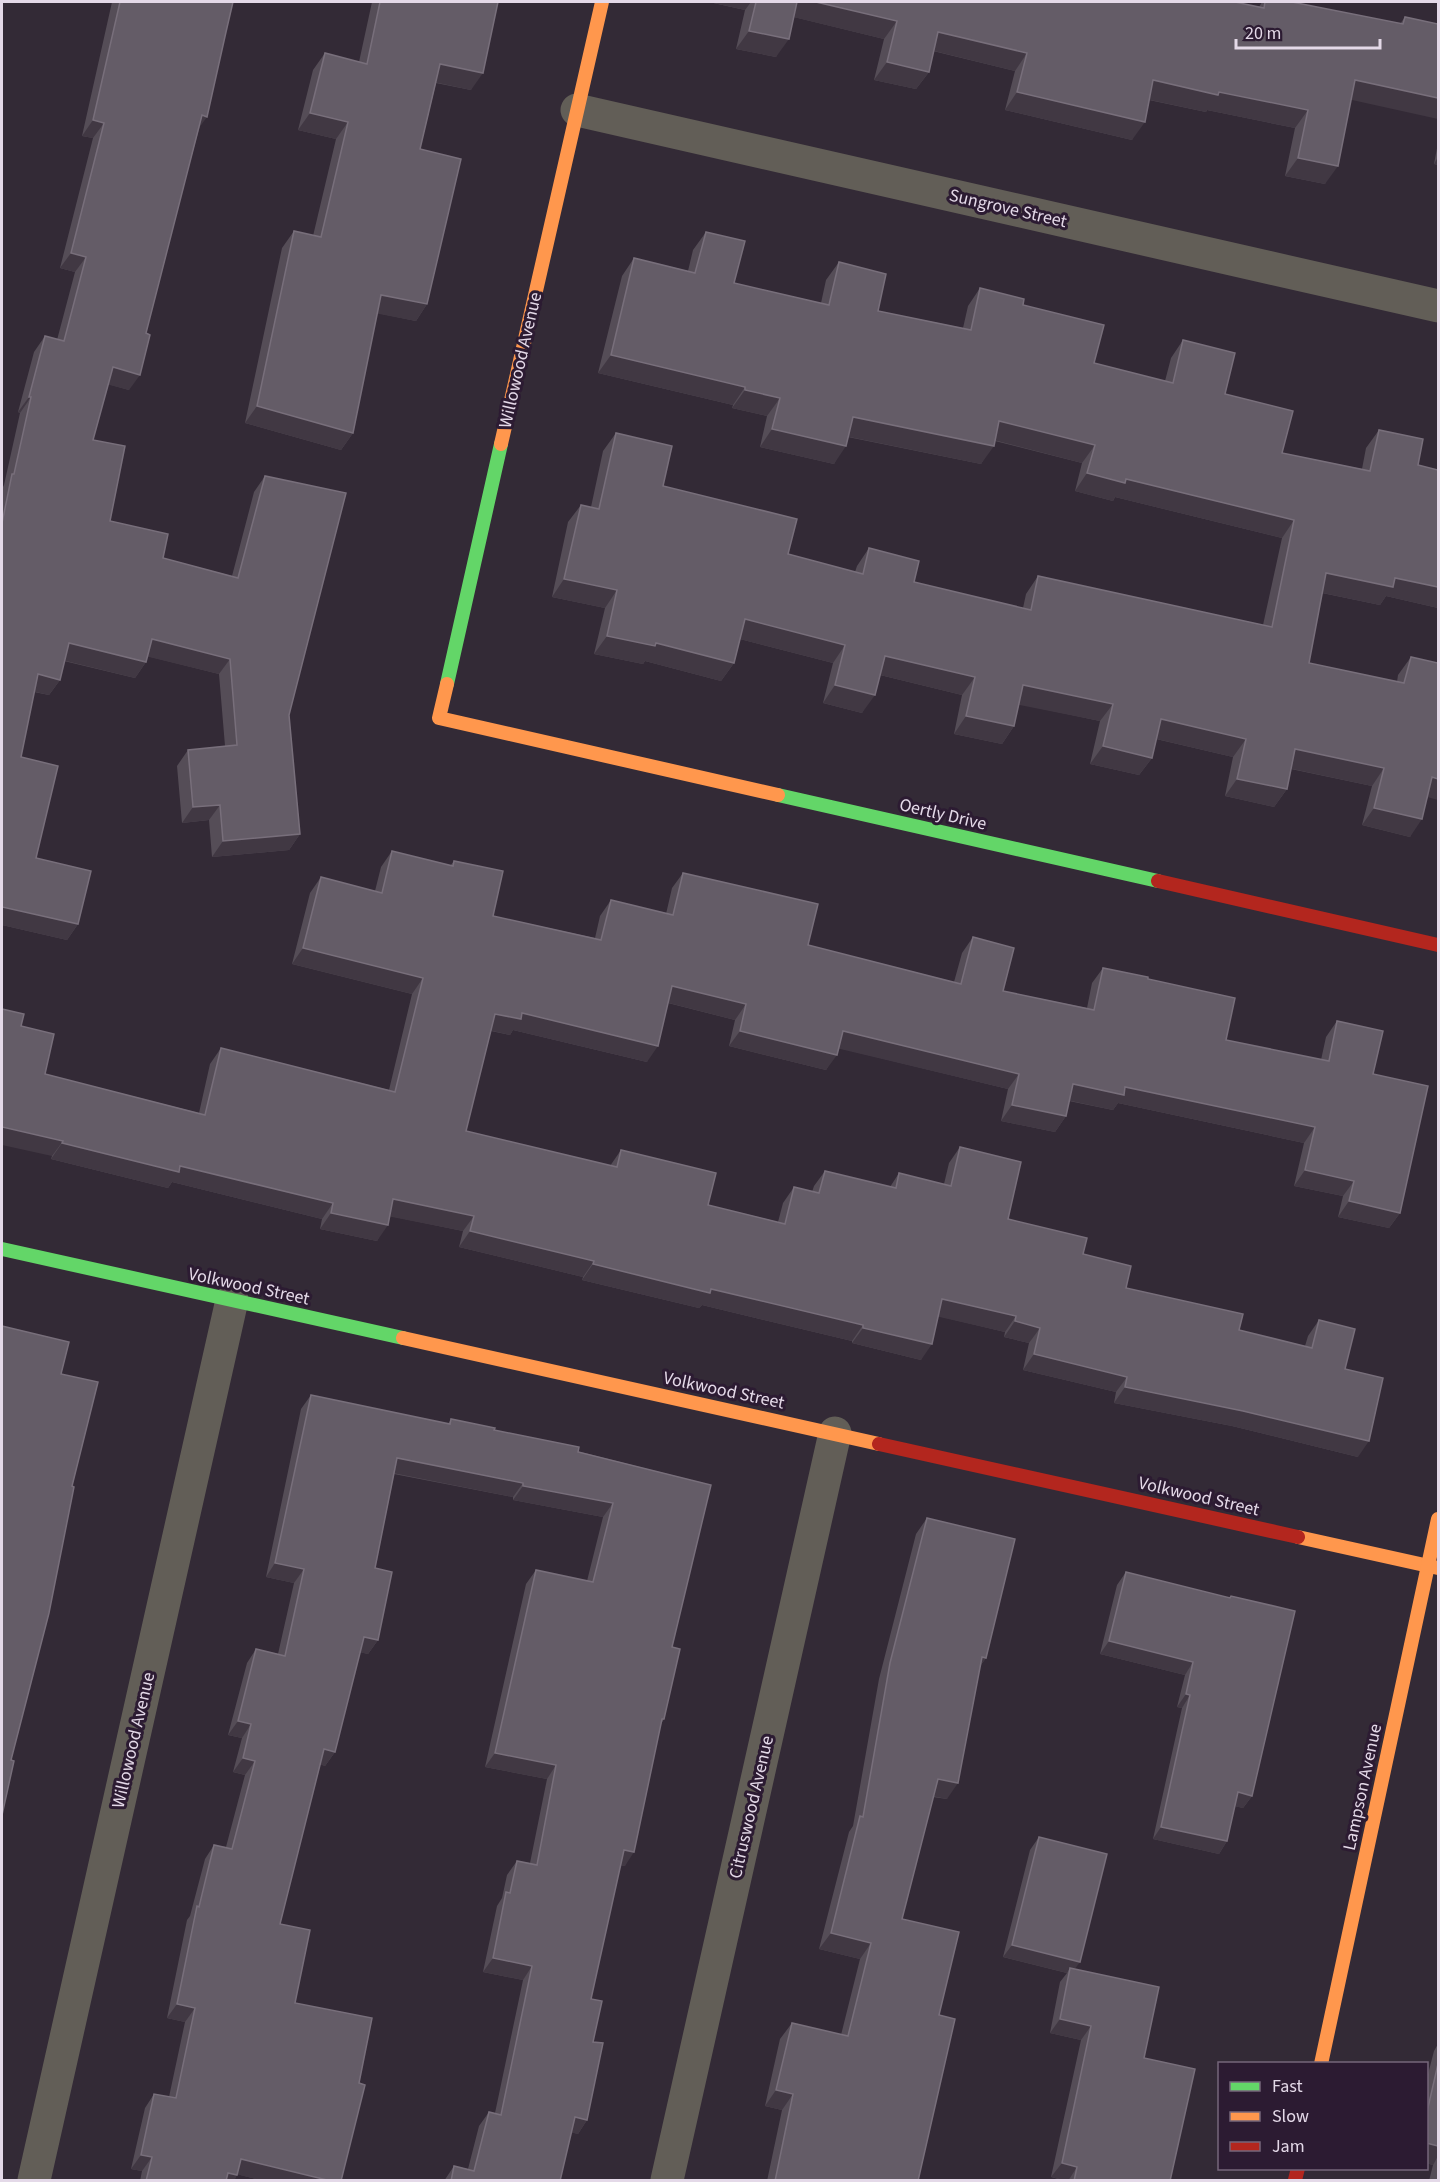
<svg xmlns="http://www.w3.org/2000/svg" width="1440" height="2182" font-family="'Source Sans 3',sans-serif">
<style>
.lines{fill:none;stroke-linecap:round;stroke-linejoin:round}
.street{stroke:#625e57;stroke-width:33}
.fast{stroke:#63d668;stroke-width:14}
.slow{stroke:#ff974d;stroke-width:14}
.jam{stroke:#b3261e;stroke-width:14}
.wall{fill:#554d57}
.shaded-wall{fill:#413843}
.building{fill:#645c67;stroke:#786f7b;stroke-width:1.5}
.labels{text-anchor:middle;stroke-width:6;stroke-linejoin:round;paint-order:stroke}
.street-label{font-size:18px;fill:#e4d9e8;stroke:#2c1b32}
</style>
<rect width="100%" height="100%" fill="#332a36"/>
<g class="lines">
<g class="street">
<polyline points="577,110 1438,306"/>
<polyline points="34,2180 232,1300"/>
<polyline points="667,2180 835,1433"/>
</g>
<g class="fast">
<polyline points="447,684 501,444"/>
<polyline points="778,795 1158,881"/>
<polyline points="2,1249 403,1338"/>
</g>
<g class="slow">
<polyline points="501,444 602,2"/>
<polyline points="447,684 439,718 778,795"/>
<polyline points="403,1338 879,1444"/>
<polyline points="1298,1537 1438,1568"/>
<polyline points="1321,2064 1438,1519"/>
</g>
<g class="jam">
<polyline points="1158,881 1438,945"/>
<polyline points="879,1444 1298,1537"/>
<polyline points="1295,2180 1298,2168"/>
</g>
</g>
<g class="wall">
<polygon points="112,2 233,2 129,390 108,384 93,440 110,521 163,558 232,576 254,492 265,476 289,715 300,834 289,850 212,857 209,820 182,823 177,766 188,750 225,746 219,674 147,656 146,662 135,678 64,661 60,680 49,695 34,692 21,757 36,858 78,924 67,940 2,925 2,489 4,485 20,413 18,412 34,352 45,336 57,340 75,272 60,268 93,138 82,136"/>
<polygon points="372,2 498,2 471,90 436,83 420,149 427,304 416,321 377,313 353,433 341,450 245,423 282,248 294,231 313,236 336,139 298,130 313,70 325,53 359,62"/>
<polygon points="709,2 1235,2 1259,7 1262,2 1292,2 1400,24 1405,17 1438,24 1351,100 1325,184 1285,176 1295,128 1207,110 1206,112 1149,100 1132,140 1005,110 1015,71 933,51 929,72 916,89 874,80 884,39 794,17 776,57 736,49 745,10"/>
<polygon points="1438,143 1438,165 1434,164"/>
<polygon points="706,232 734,283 821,303 826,280 839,262 878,311 963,328 968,306 980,288 1023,305 1094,363 1165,381 1171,358 1183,340 1225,394 1282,453 1362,469 1366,448 1379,430 1418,465 1438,470 1438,608 1386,596 1380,605 1322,593 1309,663 1397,682 1398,675 1411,657 1428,797 1410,837 1362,825 1372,786 1291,769 1287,789 1274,807 1225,796 1233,757 1156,739 1152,758 1139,775 1090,764 1100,721 1019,704 1014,726 1002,744 954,734 962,695 880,675 862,713 823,703 833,663 740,639 734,663 721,681 645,661 643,664 594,654 605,608 552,597 568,522 581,505 591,507 603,451 616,433 663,486 788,554 855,572 857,566 869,548 914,582 1023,608 1026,594 1038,576 1263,625 1282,538 1115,497 1113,501 1075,491 1082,463 995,441 981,464 848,437 834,464 760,447 767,416 732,408 733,405 598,373 622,276 634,258 688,271 693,250"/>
<polygon points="392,851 450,866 454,861 493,916 595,938 600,916 611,900 666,914 672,888 683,873 808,945 954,982 962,953 973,937 1003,991 1087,1008 1092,983 1103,968 1148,979 1226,1040 1321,1060 1326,1037 1337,1021 1373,1074 1400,1213 1389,1228 1338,1217 1343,1196 1294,1186 1304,1143 1118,1103 1113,1110 1069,1101 1066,1116 1055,1132 1001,1121 1008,1089 839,1048 826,1070 729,1046 735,1020 668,1003 647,1062 513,1030 510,1035 491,1031 466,1131 610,1166 621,1150 708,1205 778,1222 783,1203 794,1187 812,1192 814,1186 825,1171 890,1187 899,1173 944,1184 949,1163 960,1147 1008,1219 1083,1254 1126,1288 1239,1330 1305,1346 1308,1336 1319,1320 1345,1369 1358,1457 1232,1426 1114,1403 1116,1392 1023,1370 1029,1343 1004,1337 1005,1332 938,1316 921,1360 852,1343 852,1341 702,1305 699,1308 582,1280 583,1277 459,1247 463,1231 390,1216 377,1241 320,1229 322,1219 172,1182 168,1188 51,1159 52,1156 21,1026 45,1074 199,1113 210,1064 221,1048 389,1090 412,994 292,964 310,893 321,877 375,891 381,867"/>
<polygon points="311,1395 448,1424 451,1419 711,1485 672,1647 664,1719 661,1724 625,1866 620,1865 591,1999 593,2042 587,2120 578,2134 571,2132 560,2181 444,2181 454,2166 468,2169 479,2126 489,2112 495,2113 523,1980 483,1972 497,1906 502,1898 507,1875 517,1861 530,1863 547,1779 485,1767 526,1584 536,1570 587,1581 603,1517 513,1500 513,1497 394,1474 375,1568 378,1640 368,1654 360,1652 335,1752 325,1766 320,1764 280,1924 295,2003 341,2181 264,2181 237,2174 234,2181 140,2181 142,2171 131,2169 145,2108 154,2094 169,2097 185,2022 167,2018 187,1920 190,1916 205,1859 214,1845 226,1847 245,1775 233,1772 242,1738 228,1735 247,1663 256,1649 278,1654 294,1583 266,1577 301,1409"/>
<polygon points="927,1518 986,1658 980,1666 947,1799 933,1797 902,1919 939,2015 918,2181 767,2181 782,2110 765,2106 780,2039 792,2023 841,2035 860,1959 819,1949 849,1832 853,1826 879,1679 916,1534"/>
<polygon points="1126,1572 1230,1598 1231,1596 1252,1796 1243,1808 1235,1806 1227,1841 1219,1854 1153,1839 1182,1708 1177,1707 1185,1675 1100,1654 1117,1585"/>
<polygon points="1039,1837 1075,1969 1144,2058 1170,2181 1066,2181 1051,2177 1081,2040 1050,2033 1060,1982 1067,1973 1003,1957 1030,1850"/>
<polygon points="1438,2044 1438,2181 1429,2181 1433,2165 1426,2163 1426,2082 1434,2051"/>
</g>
<g class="shaded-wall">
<polygon points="709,2 751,2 745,10"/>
<polygon points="795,2 816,2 897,21 884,39 785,15"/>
<polygon points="749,31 789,39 776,57 736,49"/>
<polygon points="938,32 1027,53 1015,71 926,49"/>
<polygon points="887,62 929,72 916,89 874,80"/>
<polygon points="440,64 483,73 471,90 429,81"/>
<polygon points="1153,80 1219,92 1308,110 1295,128 1207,110 1206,112 1141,98"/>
<polygon points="1355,80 1438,98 1438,119 1343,98"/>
<polygon points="1017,92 1145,122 1132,140 1005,110"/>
<polygon points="310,113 348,122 336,139 298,130"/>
<polygon points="202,115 207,117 196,132"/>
<polygon points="93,120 104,123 93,138 82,136"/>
<polygon points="1438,157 1438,165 1434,164"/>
<polygon points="1298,158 1338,166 1325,184 1285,176"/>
<polygon points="71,253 86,257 75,272 60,268"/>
<polygon points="381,295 427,304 416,321 369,312"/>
<polygon points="611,355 745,387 733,405 598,373"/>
<polygon points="113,367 140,375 129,390 102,383"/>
<polygon points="745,390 780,398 767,416 732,408"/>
<polygon points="29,397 31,397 20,413 18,412"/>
<polygon points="257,406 353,433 341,450 245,423"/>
<polygon points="853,417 994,446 981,464 840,435"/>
<polygon points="999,421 1095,445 1082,463 986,438"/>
<polygon points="772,429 846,446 834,464 760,447"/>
<polygon points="1087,473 1126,479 1294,520 1282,538 1115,497 1113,501 1075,491"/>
<polygon points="1326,573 1395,578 1438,587 1438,608 1386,596 1380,605 1313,591"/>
<polygon points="564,579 617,590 605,608 552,597"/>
<polygon points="745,619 845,645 833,663 732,637"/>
<polygon points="607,636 656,643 734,663 721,681 645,661 643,664 594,654"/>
<polygon points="152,639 230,659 219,674 141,655"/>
<polygon points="69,643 146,662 135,678 58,659"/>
<polygon points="885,656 975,677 962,695 872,673"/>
<polygon points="38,674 60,680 49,695 27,690"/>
<polygon points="835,685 875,695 862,713 823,703"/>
<polygon points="1023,685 1113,704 1100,721 1010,703"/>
<polygon points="966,716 1014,726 1002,744 954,734"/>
<polygon points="1161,719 1246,739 1233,757 1148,737"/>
<polygon points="1103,746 1152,758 1139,775 1090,764"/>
<polygon points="1295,749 1384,768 1372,786 1283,767"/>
<polygon points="1432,777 1438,779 1438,800 1420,795"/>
<polygon points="1237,779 1287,789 1274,807 1225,796"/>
<polygon points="220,805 209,820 182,823 193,807"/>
<polygon points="1374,808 1422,819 1410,837 1362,825"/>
<polygon points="300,834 289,850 212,857 223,841"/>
<polygon points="2,907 78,924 67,940 2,925"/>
<polygon points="303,948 423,978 412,994 292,964"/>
<polygon points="672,986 746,1004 735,1020 661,1001"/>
<polygon points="522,1013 658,1046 647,1062 513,1030 510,1035 484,1029 495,1014"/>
<polygon points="740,1031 837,1055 826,1070 729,1046"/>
<polygon points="843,1031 1019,1074 1008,1089 832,1047"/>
<polygon points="1073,1084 1125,1087 1315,1127 1304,1143 1118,1103 1113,1110 1062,1099"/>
<polygon points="1012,1105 1066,1116 1055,1132 1001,1121"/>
<polygon points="2,1127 63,1141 52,1156 2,1145"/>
<polygon points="62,1143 180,1166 333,1203 322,1219 172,1182 168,1188 51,1159"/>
<polygon points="1305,1170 1354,1181 1343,1196 1294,1186"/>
<polygon points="393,1199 474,1216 463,1231 382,1215"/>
<polygon points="1349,1201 1400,1213 1389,1228 1338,1217"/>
<polygon points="331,1213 388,1225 377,1241 320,1229"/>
<polygon points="470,1231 594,1261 583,1277 459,1247"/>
<polygon points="593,1264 711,1289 863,1325 852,1341 702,1305 699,1308 582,1280"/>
<polygon points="942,1299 1016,1316 1005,1332 931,1315"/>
<polygon points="1015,1321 1040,1328 1029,1343 1004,1337"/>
<polygon points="863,1328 932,1344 921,1360 852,1343"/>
<polygon points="1034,1354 1127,1377 1116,1392 1023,1370"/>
<polygon points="1125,1387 1243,1411 1369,1441 1358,1457 1232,1426 1114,1403"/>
<polygon points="397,1458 523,1483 513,1497 388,1472"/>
<polygon points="523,1486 613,1503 603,1517 513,1500"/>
<polygon points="275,1563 304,1569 294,1583 266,1577"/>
<polygon points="364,1637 378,1640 368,1654 354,1651"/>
<polygon points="1109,1641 1193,1662 1185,1675 1100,1654"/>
<polygon points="982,1657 986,1658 974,1674"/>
<polygon points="1186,1694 1190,1695 1182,1708 1177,1707"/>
<polygon points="238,1721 251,1724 242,1738 228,1735"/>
<polygon points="324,1749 335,1752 325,1766 314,1763"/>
<polygon points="495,1753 556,1765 547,1779 485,1767"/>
<polygon points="243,1758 255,1761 245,1775 233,1772"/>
<polygon points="938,1779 958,1783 947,1799 927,1795"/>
<polygon points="1238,1792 1252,1796 1243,1808 1229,1805"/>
<polygon points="1161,1827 1227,1841 1219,1854 1153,1839"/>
<polygon points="624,1850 634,1852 625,1866 614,1864"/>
<polygon points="831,1933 871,1943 860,1959 819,1949"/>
<polygon points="1012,1945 1080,1962 1071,1974 1070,1968 1067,1973 1003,1957"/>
<polygon points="493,1958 532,1966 523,1980 483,1972"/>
<polygon points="177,2004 195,2008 185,2022 167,2018"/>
<polygon points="1060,2019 1091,2026 1081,2040 1050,2033"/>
<polygon points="776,2090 793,2094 782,2110 765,2106"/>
<polygon points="575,2117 587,2120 578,2134 565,2131"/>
<polygon points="1426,2143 1438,2146 1438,2156 1433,2165 1426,2163"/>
<polygon points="141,2155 152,2157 142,2171 131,2169"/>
<polygon points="241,2159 331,2181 264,2181 231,2173"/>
<polygon points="1062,2163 1077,2167 1068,2181 1051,2177"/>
<polygon points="228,2173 237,2175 234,2181 223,2181"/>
</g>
<g class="building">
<polygon points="120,2 233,2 226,32 207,117 202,115 146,333 150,335 140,375 113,367 93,440 125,446 110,521 168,534 163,558 238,578 265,476 346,493 289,715 300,834 223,841 220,805 193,807 188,750 237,745 230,659 152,639 146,662 69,643 60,680 38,674 21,757 58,766 36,858 91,871 78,924 2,907 2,523 12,474 14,474 31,397 29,397 45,336 64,341 86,257 71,253 104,123 93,120"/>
<polygon points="380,2 498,2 483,73 440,64 420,149 461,159 427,304 381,295 353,433 257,406 294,231 321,237 348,122 310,113 325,53 367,64"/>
<polygon points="756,2 797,2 789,39 749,31"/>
<polygon points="816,2 1235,2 1264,8 1265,2 1292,2 1403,24 1405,17 1438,24 1438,98 1355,80 1338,166 1298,158 1308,110 1219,92 1218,95 1153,80 1145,122 1017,92 1027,53 938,32 929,72 887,62 897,21"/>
<polygon points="706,232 745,241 734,283 829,305 839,262 886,274 878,311 971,330 980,288 1024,299 1023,305 1104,325 1094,363 1173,383 1183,340 1235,353 1225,394 1293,411 1282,453 1370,471 1379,430 1423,439 1418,465 1438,470 1438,587 1395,578 1393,587 1326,573 1309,663 1404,683 1411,657 1438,663 1438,779 1432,777 1422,819 1374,808 1384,768 1295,749 1287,789 1237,779 1246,739 1161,719 1152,758 1103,746 1113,704 1023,685 1014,726 966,716 975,677 885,656 875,695 835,685 845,645 745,619 734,663 656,643 655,646 607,636 617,590 564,579 581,505 599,509 616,433 672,446 663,486 797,519 788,554 863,574 869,548 919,561 914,582 1031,610 1038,576 1272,627 1294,520 1126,479 1125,483 1087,473 1095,445 999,421 994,446 853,417 846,446 772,429 780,398 745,390 745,387 611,355 634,258 695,273"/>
<polygon points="392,851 453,866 454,861 503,871 493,916 601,940 611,900 673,915 683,873 818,904 808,945 961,984 973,937 1014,948 1003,991 1094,1010 1103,968 1148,977 1148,979 1235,998 1226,1040 1329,1061 1337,1021 1383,1031 1373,1074 1428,1086 1400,1213 1349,1201 1354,1181 1305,1170 1315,1127 1125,1087 1124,1095 1073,1084 1066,1116 1012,1105 1019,1074 843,1031 837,1055 740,1031 746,1004 672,986 658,1046 522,1013 521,1019 495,1014 466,1131 617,1167 621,1150 716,1173 708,1205 785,1224 794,1187 819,1193 825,1171 896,1188 899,1173 951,1186 960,1147 1021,1162 1008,1219 1087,1238 1083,1254 1131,1266 1126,1288 1243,1314 1239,1330 1312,1348 1319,1320 1355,1329 1345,1369 1383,1378 1369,1441 1243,1411 1125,1387 1127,1377 1034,1354 1040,1328 1015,1321 1016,1316 942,1299 932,1344 863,1328 863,1325 711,1289 710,1293 593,1264 594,1261 470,1231 474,1216 393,1199 388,1225 331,1213 333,1203 180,1166 179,1172 62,1143 63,1141 2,1127 2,1009 24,1014 21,1026 54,1034 45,1074 205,1115 221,1048 395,1092 423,978 303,948 321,877 382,893"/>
<polygon points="2,1326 69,1342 61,1374 98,1382 72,1486 74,1487 49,1613 11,1760 14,1761 2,1815"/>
<polygon points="311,1395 450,1424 451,1419 495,1428 494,1430 579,1447 578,1452 711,1485 672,1647 680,1649 664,1719 662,1719 634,1852 624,1850 591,1999 602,2001 593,2042 603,2043 587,2120 575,2117 560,2181 451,2181 454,2166 474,2171 489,2112 501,2115 532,1966 493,1958 506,1892 510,1893 517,1861 537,1865 556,1765 495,1753 536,1570 593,1582 613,1503 523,1486 523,1483 397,1458 375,1568 392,1572 378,1640 364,1637 335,1752 324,1749 280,1924 310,1930 295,2003 372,2018 359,2083 365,2085 341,2181 331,2181 241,2159 237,2175 228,2173 226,2181 146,2181 152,2157 141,2155 154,2094 176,2098 195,2008 177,2004 197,1906 199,1907 214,1845 232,1849 255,1761 243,1758 251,1724 238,1721 256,1649 285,1656 304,1569 275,1563"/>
<polygon points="927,1518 1015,1539 986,1658 982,1657 958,1783 938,1779 902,1919 959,1932 939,2015 955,2019 918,2181 775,2181 793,2094 776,2090 792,2023 848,2036 871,1943 831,1933 860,1816 863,1817 890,1663"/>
<polygon points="1126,1572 1230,1598 1231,1596 1295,1611 1252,1796 1238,1792 1227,1841 1161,1827 1190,1695 1186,1694 1193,1662 1109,1641"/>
<polygon points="1039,1837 1107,1854 1080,1962 1012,1945"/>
<polygon points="1070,1968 1159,1987 1144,2058 1195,2069 1170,2181 1074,2181 1077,2167 1062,2163 1091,2026 1060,2019"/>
<polygon points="1438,2064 1438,2146 1426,2143 1426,2116"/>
</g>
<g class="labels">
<g class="street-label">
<text transform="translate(1008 208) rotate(13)" y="6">Sungrove Street</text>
<text transform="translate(520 360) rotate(-77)" y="6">Willowood Avenue</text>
<text transform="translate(943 814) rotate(13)" y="6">Oertly Drive</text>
<text transform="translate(249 1286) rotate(12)" y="6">Volkwood Street</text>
<text transform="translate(724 1390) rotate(12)" y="6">Volkwood Street</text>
<text transform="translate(1199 1496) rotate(13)" y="6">Volkwood Street</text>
<text transform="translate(133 1740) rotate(-77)" y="6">Willowood Avenue</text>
<text transform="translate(1362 1787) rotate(-78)" y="6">Lampson Avenue</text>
<text transform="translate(751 1807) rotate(-77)" y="6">Citruswood Avenue</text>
</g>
</g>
<rect width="1440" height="2182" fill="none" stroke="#e4d9e8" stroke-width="6"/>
<rect x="1218" y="2062" width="210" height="108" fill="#2c1b32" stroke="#76677b" stroke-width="1.5"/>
<rect x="1230" y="2082" width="30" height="9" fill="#63d668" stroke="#76677b" stroke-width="1.5"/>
<text x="1272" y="2092" font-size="18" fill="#e4d9e8">Fast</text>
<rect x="1230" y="2112" width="30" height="9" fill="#ff974d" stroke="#76677b" stroke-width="1.5"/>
<text x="1272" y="2122" font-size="18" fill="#e4d9e8">Slow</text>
<rect x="1230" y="2142" width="30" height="9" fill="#b3261e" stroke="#76677b" stroke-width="1.5"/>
<text x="1272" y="2152" font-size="18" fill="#e4d9e8">Jam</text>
<path d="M1236 39v9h144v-9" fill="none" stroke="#e4d9e8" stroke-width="3"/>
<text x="1245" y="39" font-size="18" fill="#e4d9e8" stroke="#2c1b32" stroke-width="4.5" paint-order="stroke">20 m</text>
</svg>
